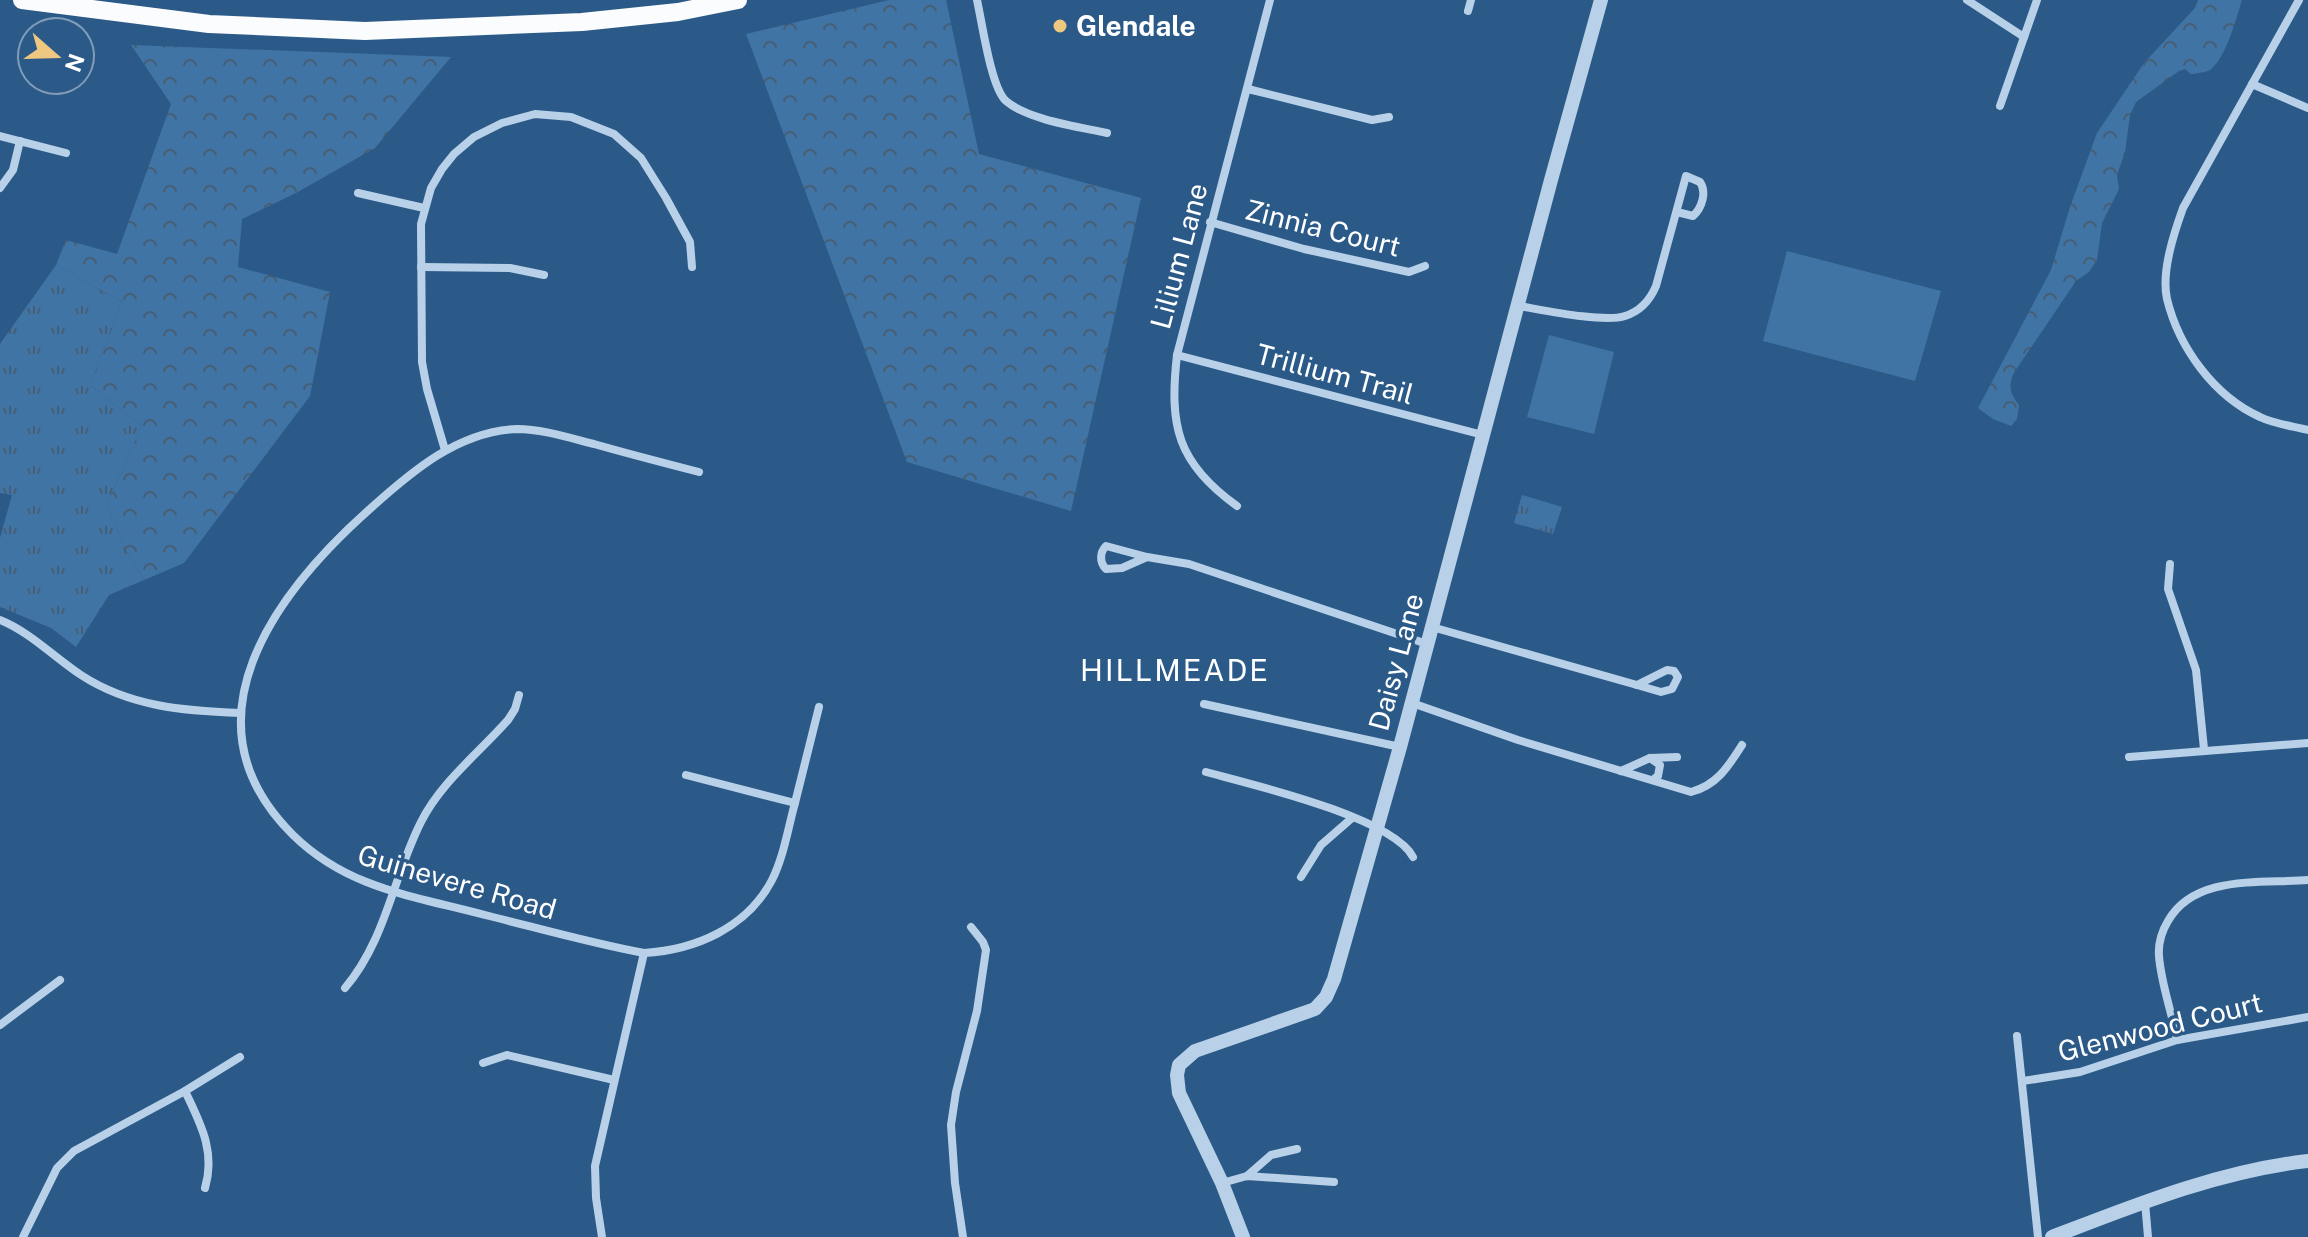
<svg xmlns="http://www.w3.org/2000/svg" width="2308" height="1237" font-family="'Public Sans',sans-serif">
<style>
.forest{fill:url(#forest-crowns)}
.park{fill:url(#park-tufts)}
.pitch{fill:#4074a4}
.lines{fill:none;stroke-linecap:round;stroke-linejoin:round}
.minor{stroke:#b8d1e8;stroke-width:8}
.tertiary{stroke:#b8d1e8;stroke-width:14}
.primary{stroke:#fafcfe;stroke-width:18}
.poi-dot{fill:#eec780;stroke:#2b5a88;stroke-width:3}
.labels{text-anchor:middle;stroke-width:7;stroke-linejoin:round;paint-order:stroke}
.poi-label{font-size:28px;font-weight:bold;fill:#fff;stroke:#2b5a88;text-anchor:start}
.street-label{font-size:28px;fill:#fff;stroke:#2b5a88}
.neighbourhood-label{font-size:30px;letter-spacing:2px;fill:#fff;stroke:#2b5a88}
</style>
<defs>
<pattern id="forest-crowns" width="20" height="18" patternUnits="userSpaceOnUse" patternTransform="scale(2)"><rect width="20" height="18" fill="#4074a4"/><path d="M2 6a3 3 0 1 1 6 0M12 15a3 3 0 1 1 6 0" fill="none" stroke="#475e74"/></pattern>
<pattern id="park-tufts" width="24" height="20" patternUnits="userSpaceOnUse" patternTransform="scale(2)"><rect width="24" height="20" fill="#4074a4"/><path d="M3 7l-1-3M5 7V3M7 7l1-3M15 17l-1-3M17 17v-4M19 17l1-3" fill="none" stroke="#475e74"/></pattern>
</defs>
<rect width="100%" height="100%" fill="#2b5a88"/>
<g class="forest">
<polygon points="889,0 946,0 979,154 1141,198 1071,511 907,462 746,34"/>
<path d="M2198,0H2242C2236,19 2226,58 2210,70C2204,73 2197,73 2191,74L2185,69L2179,71L2136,102L2130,115L2125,152L2117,175L2119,189L2102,223L2097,260L2089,272L2076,281L2015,371C2008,384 2009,393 2019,405L2017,419L2011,426L1993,419L1978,408L2051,270L2070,207L2097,133L2144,63L2195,8Z"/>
<polygon points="131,45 451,57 375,148 296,193 242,219 238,267 330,292 310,396 184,563 144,580 124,547 107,504 142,426 90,385 122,302 56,265 66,240 117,254 171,104"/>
</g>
<g class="park">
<polygon points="56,265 122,302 90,385 142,426 107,504 124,547 144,580 109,595 76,647 51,628 0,607 0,538 12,495 0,493 0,344"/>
<polygon points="1522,495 1562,507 1553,534 1514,523"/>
</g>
<g class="pitch">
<polygon points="1787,251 1941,291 1915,381 1763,341"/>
<polygon points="1549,335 1614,352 1594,434 1527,417"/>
</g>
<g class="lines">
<g class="minor">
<path d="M977,0C982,22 991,88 1006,101C1028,120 1080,127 1107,133"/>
<polyline points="1967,0 2024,37"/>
<path d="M2299,0L2183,208C2174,233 2161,272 2167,299C2179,348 2214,396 2260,417C2274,424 2293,426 2308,430"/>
<polyline points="1468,11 1471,0"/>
<polyline points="2252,84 2308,108"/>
<polyline points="1248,89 1372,120 1389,117"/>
<polyline points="2000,106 2037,0"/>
<polyline points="0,136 66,153"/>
<polyline points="0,188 13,170 20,141"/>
<polyline points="358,193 424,208"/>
<polyline points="1210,222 1304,249 1409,272 1425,266"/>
<polyline points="421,267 510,268 544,275"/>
<path d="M1519,306C1543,310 1604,323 1625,316C1641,311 1650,300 1656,286L1686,176L1700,182C1707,192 1702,208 1693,216L1677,212"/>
<polyline points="1177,355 1483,435"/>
<polyline points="445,450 427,389 422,362 421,224 431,188 442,169 454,154 474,137 502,123 535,114 571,117 614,134 641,158 666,198 690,242 692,267"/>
<path d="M699,472C664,463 629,454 594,444C570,438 542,429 517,429C459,431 412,471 371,508C276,592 178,721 293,835C348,889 414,896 485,915C538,928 590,943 644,953C695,950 747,928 772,880C784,856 788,828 795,803C803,771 811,739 819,707"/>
<path d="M1237,506C1177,463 1169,426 1177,355L1270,0"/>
<path d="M1106,546L1147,557L1122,568L1106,569C1099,562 1100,552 1106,546Z"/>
<polyline points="1147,557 1189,564 1427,644"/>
<polyline points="2170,564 2168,589 2196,670 2204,749"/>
<path d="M0,620C30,632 55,658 81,675C130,707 185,711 241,713"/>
<polyline points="1432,627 1637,685"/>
<polygon points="1667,670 1674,671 1678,677 1672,689 1661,692 1637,685"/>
<path d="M1412,703L1518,740L1691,792C1717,785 1728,767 1742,745"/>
<polyline points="1204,704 1400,747"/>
<polyline points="2129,757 2308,743"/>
<polyline points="1650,758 1660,765 1658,776 1654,779"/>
<polyline points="1621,771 1650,758 1677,757"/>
<path d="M1206,772C1250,784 1392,817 1413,857"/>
<polyline points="686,775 795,803"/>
<polyline points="1301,877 1321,845 1352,818"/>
<path d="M345,988C386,940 393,877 421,822C441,782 479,753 508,720L515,709L519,695"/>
<polyline points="0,1025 60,980"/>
<polyline points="2017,1036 2038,1237"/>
<path d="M2177,1040C2172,1012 2161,984 2159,956C2158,943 2162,931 2168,921C2195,874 2261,884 2308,880"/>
<polyline points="483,1063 507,1055 614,1080"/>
<polyline points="2023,1081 2080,1072 2177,1040 2308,1017"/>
<path d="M185,1091C200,1123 216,1151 205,1188"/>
<polyline points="1247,1176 1271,1155 1297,1149"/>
<polyline points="1222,1183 1247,1176 1334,1182"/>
<polyline points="2145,1202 2148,1237"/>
<polyline points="23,1237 57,1168 74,1151 185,1091 240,1057"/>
<polyline points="602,1237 596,1198 595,1166 644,953"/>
<polyline points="963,1237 955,1183 951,1125 956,1092 977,1011 986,950 983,942 971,927"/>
</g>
<g class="tertiary">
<polyline points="1243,1237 1222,1183 1179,1093 1177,1075 1179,1065 1195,1051 1315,1009 1326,997 1334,979 1400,747 1551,180 1601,0"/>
<path d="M2052,1237C2135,1205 2219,1171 2308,1161"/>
</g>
<polyline class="primary" points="22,0 209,24 365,31 582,22 678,12 738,0"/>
</g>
<circle class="poi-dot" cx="1060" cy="26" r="8"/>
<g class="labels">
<g class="poi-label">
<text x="1076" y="36">Glendale</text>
</g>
<g class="street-label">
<text transform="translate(1323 228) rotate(14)" y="10">Zinnia Court</text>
<text transform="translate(1179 256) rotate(-75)" y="10">Lilium Lane</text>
<text transform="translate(1335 374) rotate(15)" y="10">Trillium Trail</text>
<text transform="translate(1396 662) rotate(-75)" y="10">Daisy Lane</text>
<text transform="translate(457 882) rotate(16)" y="10">Guinevere Road</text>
<text transform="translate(2160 1027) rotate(-14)" y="10">Glenwood Court</text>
</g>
<g class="neighbourhood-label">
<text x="1175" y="681">HILLMEADE</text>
</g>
</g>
<g transform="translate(56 56) rotate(110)"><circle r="38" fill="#2b5a88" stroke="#809cb8" stroke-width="2"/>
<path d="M0-6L14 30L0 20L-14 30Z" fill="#eec780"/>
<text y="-12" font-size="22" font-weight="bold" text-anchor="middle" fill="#ffffff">N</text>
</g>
</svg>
